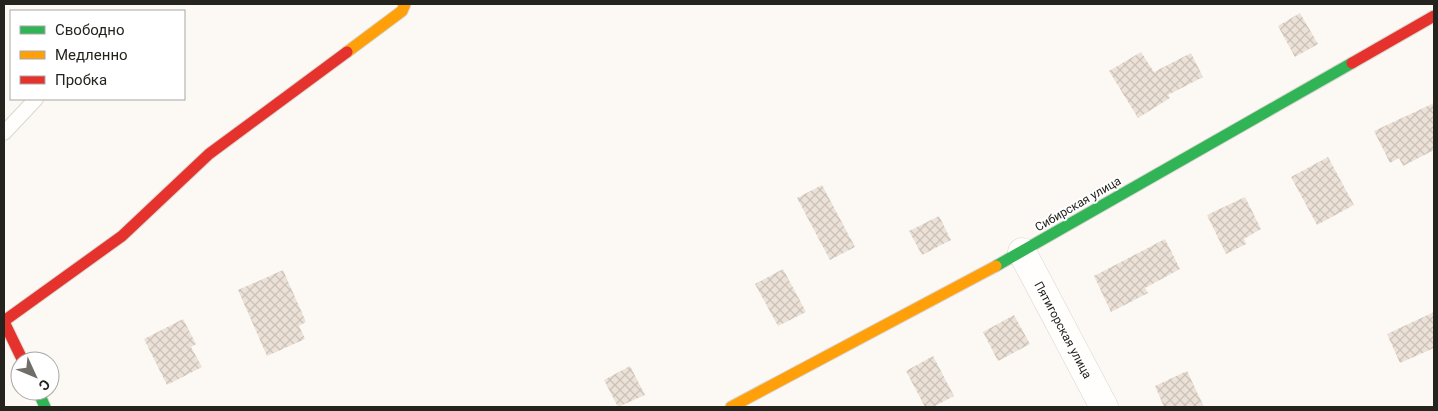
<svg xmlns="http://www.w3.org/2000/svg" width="1438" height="411" font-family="Roboto,sans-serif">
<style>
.building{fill:url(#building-cross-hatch)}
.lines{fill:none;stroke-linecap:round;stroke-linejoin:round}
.lane-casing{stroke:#d9d7d1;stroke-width:16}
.street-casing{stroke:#d9d7d1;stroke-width:29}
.fast-casing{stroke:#d9d7d1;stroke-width:13}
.slow-casing{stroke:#d9d7d1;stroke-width:13}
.jam-casing{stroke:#d9d7d1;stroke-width:13}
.lane{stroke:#fffefd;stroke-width:14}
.street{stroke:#fffefd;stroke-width:28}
.fast{stroke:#30b455;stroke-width:11}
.slow{stroke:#ff9f0a;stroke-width:11}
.jam{stroke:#e5322d;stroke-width:11}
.labels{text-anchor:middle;stroke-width:4;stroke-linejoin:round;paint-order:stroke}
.street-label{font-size:12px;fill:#25231d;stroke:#fff}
</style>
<defs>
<pattern id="building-cross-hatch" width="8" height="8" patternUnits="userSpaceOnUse" patternTransform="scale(1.25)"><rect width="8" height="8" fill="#ece1d7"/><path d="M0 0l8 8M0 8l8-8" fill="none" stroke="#cac1b8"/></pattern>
</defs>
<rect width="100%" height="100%" fill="#fcf9f4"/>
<g class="building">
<polygon points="1300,13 1318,44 1295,57 1278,26"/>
<polygon points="1141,52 1154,72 1191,53 1203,77 1168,95 1170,98 1138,118 1109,71"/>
<polygon points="1434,103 1434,150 1403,166 1399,158 1390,163 1374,131"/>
<polygon points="1328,157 1354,205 1317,225 1291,177"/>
<polygon points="822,185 855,247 830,260 797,198"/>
<polygon points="1245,197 1261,229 1244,239 1246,244 1226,254 1207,215"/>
<polygon points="939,216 951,240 922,255 909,231"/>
<polygon points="1165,239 1180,269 1145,288 1148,293 1111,312 1094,276"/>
<polygon points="783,269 806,312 778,326 755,284"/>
<polygon points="283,270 306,322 299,326 305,339 267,356 238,290"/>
<polygon points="1434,312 1434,348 1400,363 1387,334"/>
<polygon points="1014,315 1030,344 998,361 983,332"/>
<polygon points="183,319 196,344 191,347 202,367 167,385 144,339"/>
<polygon points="933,356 954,396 933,407 925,407 906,371"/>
<polygon points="630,366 645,395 618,407 604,380"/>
<polygon points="1187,371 1204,407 1164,407 1155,386"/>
</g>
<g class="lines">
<g class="lane-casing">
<polyline id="lane" points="4,133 36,99"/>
</g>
<g class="street-casing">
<polyline id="street" points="1022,252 1104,407"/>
</g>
<g class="fast-casing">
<g id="fast">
<polyline points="996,266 1352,63"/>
<polyline points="38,391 45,407"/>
</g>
</g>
<g class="slow-casing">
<g id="slow">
<polyline points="347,52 402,11 405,4"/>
<polyline points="731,407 996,266"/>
</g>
</g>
<g class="jam-casing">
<g id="jam">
<polyline points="1352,63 1434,16"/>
<polyline points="4,321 122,236 209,154 347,52"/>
<polyline points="4,322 23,361"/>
</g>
</g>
<use href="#lane" class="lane"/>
<use href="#street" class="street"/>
<use href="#fast" class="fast"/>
<use href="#slow" class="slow"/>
<use href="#jam" class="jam"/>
</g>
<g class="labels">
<g class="street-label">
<text transform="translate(1078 204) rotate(-30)" y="4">Сибирская улица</text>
<text transform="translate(1063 330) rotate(62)" y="4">Пятигорская улица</text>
</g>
</g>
<rect width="1438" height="411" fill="none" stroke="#25231d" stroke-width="10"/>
<rect x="10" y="10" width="175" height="90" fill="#ffffff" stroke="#a8a7a5"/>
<rect x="20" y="26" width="25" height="8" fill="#30b455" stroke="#a8a7a5"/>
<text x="55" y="35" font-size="15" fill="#25231d">Свободно</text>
<rect x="20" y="51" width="25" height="8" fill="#ff9f0a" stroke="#a8a7a5"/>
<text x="55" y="60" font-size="15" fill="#25231d">Медленно</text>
<rect x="20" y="76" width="25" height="8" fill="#e5322d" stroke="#a8a7a5"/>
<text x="55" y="85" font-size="15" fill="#25231d">Пробка</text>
<g transform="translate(35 376) rotate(134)"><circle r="24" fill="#ffffff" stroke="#a8a7a5"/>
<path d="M0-4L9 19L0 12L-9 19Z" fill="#706e68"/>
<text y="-8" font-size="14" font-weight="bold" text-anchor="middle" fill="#25231d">С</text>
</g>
</svg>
